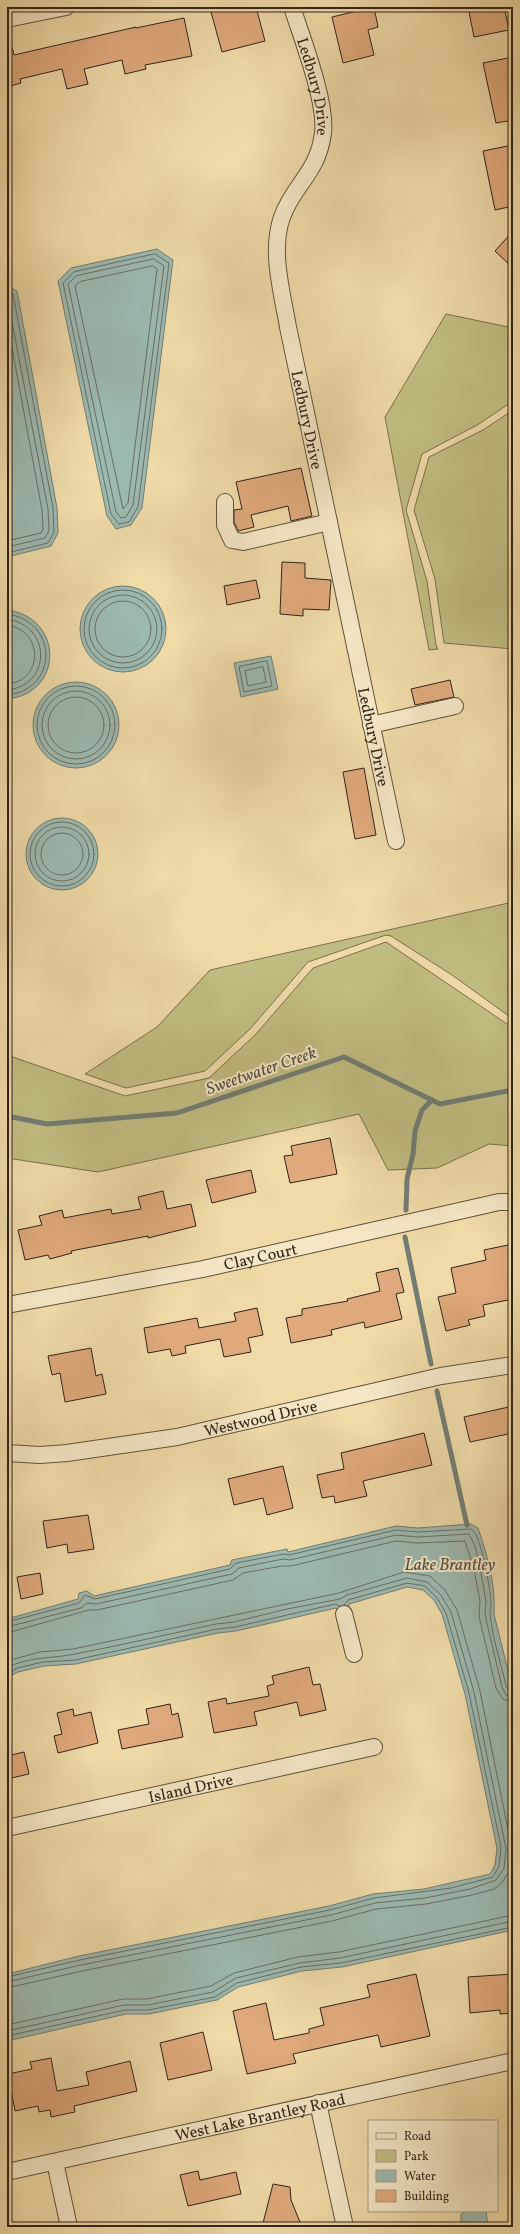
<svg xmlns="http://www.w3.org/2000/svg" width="520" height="2234" font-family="Vollkorn,serif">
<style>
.green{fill:#c1bd82;stroke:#7a704c}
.water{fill:#9cb9b0;stroke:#727d73}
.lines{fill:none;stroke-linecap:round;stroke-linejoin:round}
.shore{stroke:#686e64;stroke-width:1}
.stream{stroke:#727d73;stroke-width:5}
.building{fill:#dea97d;stroke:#332317}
.minor-casing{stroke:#62513b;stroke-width:18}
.minor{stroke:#f5e7c6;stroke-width:16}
.labels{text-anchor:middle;stroke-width:4;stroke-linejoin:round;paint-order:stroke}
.street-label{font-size:16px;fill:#332317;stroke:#f5e7c6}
.water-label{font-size:17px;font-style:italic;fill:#525045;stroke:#f5e7c6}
</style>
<rect width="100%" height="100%" fill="#efdaa8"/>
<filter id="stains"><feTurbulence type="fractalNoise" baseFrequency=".005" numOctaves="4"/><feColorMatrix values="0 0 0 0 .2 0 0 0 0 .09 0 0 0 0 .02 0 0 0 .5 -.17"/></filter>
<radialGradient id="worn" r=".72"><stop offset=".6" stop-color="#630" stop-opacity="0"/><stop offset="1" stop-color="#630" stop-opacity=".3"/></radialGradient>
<g class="green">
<polygon points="446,314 513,328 513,401 479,424 422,454 406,510 427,581 436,645 438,649 429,650 385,417"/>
<polygon points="513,410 513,649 444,643 435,579 414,510 429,457 483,430"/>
<polygon points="513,902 513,1019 452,975 391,936 386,935 308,962 250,1029 205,1071 126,1088 85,1074 157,1027 210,970"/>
<polygon points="386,942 513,1028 513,1146 489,1144 437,1168 388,1170 359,1114 98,1172 7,1158 7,1055 125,1096 209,1078 256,1034 313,968"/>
</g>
<g class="water">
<polygon points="157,249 173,260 142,508 131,525 116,529 107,516 58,281 71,268"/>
<polygon points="7,286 17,291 57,508 58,533 51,546 7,557"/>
<circle cx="123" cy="629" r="43"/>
<path d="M7,610C64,617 64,694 7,699Z"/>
<polygon points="271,656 278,689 241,697 234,663"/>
<circle cx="76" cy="725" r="43"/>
<circle cx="62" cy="854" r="36"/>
<path d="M471,1524L478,1528C487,1554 496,1585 494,1614L513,1691V1930L342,1967L302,1971L238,1987L217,2000L149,2014H126L7,2041V1974L79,1956L329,1906L373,1894L424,1889L490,1874L495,1865L497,1848L465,1694L442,1614L434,1600L423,1590L407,1587L349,1604L350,1613L339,1615L336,1608L236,1631L218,1633L76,1664L44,1666L18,1672L7,1678V1619L78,1599L79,1593L87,1591L94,1596L230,1565L232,1560L287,1549L288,1552L396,1526L418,1528Z"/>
<polygon points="464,2211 486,2211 488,2227 461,2227 461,2215"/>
</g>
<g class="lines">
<g class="shore">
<polygon points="155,254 169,263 138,507 129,522 119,524 111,514 63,283 74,272"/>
<polygon points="154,259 164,266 133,505 126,517 121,518 116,512 68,284 76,276"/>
<polygon points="153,266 157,269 128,503 123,509 75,286 79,282"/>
<polyline points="7,291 13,294 53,508 54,532 48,543 7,553"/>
<polyline points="7,296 48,509 49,531 45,538 7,547"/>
<polyline points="7,321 42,510 43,529 41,533 7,541"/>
<circle cx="123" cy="629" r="39"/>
<circle cx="123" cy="629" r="34"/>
<circle cx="123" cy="629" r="28"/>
<path d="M7,614C59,621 59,690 7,695"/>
<path d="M7,619C52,625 52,686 7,690"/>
<path d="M7,625C44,630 44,681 7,684"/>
<polygon points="267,661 272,686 244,692 239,667"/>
<polygon points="263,667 266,682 248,686 245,671"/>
<circle cx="76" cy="725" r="39"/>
<circle cx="76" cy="725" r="34"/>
<circle cx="76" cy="725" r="28"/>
<circle cx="62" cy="854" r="32"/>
<circle cx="62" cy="854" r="27"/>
<circle cx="62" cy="854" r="21"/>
<path d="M7,1622L79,1603L85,1595L95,1599L230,1569L236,1563L284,1554L289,1555L396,1530L418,1532L471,1529C481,1533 490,1589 491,1601C491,1606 490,1610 490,1614C492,1637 501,1663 506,1686L509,1690L513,1691"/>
<polyline points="7,1627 81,1608 87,1603 96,1604 232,1574 239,1568 283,1559 290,1560 396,1535 418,1537 469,1534 475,1546 480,1568 486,1601 485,1615 502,1687 506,1695 513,1697"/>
<polyline points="7,1633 89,1610 97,1610 233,1580 243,1573 282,1566 291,1566 396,1541 417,1543 465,1541 474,1569 480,1601 479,1616 496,1688 503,1699 513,1703"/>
<polyline points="7,1661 40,1652 73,1649 339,1593 404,1572 430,1576 445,1590 457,1610 480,1691 512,1849 510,1870 501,1884 494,1889 472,1895 426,1904 376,1909 332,1921 82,1971 7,1988"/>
<path d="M7,1668C28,1656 52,1659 75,1654C122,1645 169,1634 216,1624L234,1622L287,1609L340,1599L347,1595L407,1578L427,1582L441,1595L451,1612L474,1692L506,1849L504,1868L496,1880L470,1889L425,1898L375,1903L331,1915L81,1965L7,1982"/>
<polyline points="7,1674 17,1668 43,1662 75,1660 217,1629 235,1627 335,1604 340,1606"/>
<polyline points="7,1977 80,1960 330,1910 374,1898 451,1888 493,1877 499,1866 501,1847 469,1693 446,1613 437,1598 425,1586 407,1583 348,1600 344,1605"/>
<polyline points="7,2025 123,1999 147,1999 211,1986 234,1973 298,1957 339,1952 513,1915"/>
<polyline points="7,2031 124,2005 148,2005 213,1992 236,1978 300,1963 340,1958 513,1921"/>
<polyline points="7,2036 125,2010 148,2010 215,1997 237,1983 301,1967 341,1963 513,1927"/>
</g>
<g class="stream">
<polyline points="7,1116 47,1124 177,1113 344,1057 440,1104 513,1090"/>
<polyline points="406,1210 407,1179 413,1154 415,1131 422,1110 432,1100"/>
<polyline points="405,1237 431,1364"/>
<polyline points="437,1391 467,1525"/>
</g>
</g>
<g class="building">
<polygon points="232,7 256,7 265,41 222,52 211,12"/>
<polygon points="374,7 378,27 368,30 374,55 343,63 332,17"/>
<polygon points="468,7 504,7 509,30 474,37"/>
<polygon points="184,18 192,56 145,65 146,69 125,74 122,60 84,69 88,84 67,89 62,69 20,79 21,83 7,87 7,48 12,47 14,55 136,27 136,28"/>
<polygon points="513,57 513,120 496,123 483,63"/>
<polygon points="513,145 513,206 495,210 483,151"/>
<polygon points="513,231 513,268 495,251"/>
<polygon points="301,468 312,516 291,521 288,506 251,515 254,527 238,531 234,522 234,510 242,509 236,482"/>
<polygon points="282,562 305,563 305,578 331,580 329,610 303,609 303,616 280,614"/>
<polygon points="256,580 260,598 227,605 224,586"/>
<polygon points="450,680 454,697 415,705 411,689"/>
<polygon points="364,768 376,835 355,839 343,772"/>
<polygon points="330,1138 337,1174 290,1183 284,1156 293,1155 291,1146"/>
<polygon points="251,1170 256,1192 212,1203 206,1180"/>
<polygon points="163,1191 167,1209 191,1204 196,1226 148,1238 148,1236 71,1251 72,1253 50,1259 48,1255 25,1260 18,1230 42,1225 39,1216 62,1210 64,1218 111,1209 112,1214 141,1209 138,1197"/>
<polygon points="513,1244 513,1299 483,1305 485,1316 468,1320 470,1325 446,1331 438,1297 456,1293 451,1268 486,1260 484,1250"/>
<polygon points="398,1268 404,1292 396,1294 402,1319 365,1328 364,1322 331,1330 332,1335 291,1343 286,1318 302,1315 302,1309 348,1301 347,1299 380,1291 376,1273"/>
<polygon points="257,1308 263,1335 248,1338 251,1352 224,1357 220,1339 185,1346 186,1353 172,1356 170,1349 148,1353 144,1328 197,1318 199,1328 236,1321 234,1313"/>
<polygon points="91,1348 96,1376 102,1374 106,1394 65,1402 60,1373 52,1375 48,1356"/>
<polygon points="513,1406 513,1433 470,1442 464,1417"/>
<polygon points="424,1433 432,1465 363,1481 367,1496 335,1503 334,1496 322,1498 317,1475 344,1469 341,1453"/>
<polygon points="283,1466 293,1508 267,1515 263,1498 234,1505 228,1479"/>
<polygon points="88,1515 94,1549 68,1553 67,1544 47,1548 43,1521"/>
<polygon points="40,1573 43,1594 21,1599 17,1577"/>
<polygon points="309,1667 313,1685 320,1684 326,1710 300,1716 297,1702 254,1712 257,1725 214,1733 208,1702 226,1698 227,1704 269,1696 267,1686 274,1684 272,1676"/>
<polygon points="170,1704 172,1715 178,1713 183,1737 122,1749 118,1730 149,1724 146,1709"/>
<polygon points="73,1709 74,1716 91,1712 98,1743 58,1753 54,1736 62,1734 57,1713"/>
<polygon points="24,1752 29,1774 7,1779 7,1756"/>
<polygon points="416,1974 430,2036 381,2047 378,2035 293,2054 296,2063 247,2074 233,2011 266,2003 274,2040 309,2033 309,2029 324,2025 320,2008 370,1997 367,1985"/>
<polygon points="513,1974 513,2013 500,2014 500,2010 470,2013 468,1977"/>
<polygon points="203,2032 212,2070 168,2080 160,2043"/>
<polygon points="51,2058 57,2091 89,2085 86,2072 130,2061 137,2091 74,2106 75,2112 51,2117 50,2110 39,2112 38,2106 15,2111 8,2074 32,2069 30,2062"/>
<polygon points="198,2171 200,2180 236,2172 241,2194 188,2206 180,2175"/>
<polygon points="273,2184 290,2187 291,2200 302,2227 262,2227"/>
</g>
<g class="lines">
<g class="minor-casing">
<g id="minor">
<path id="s1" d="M292,7C302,38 327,103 323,133C318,173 294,184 282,217C270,251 282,292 288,327L396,841"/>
<polyline points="7,19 66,7"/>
<polyline points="225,502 225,525 232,540 243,542 329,522"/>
<polyline points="371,725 455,706"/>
<path id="s2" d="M7,1305L203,1269L499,1202H513"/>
<path id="s3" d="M7,1453L40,1455L67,1453L177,1437L441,1376L513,1365"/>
<polyline points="344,1614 354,1654"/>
<path id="s4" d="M7,1828L374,1747"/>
<polyline points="318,2103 345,2227"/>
<polyline points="55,2162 69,2227"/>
<path id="s5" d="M7,2172L513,2061"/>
</g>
</g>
<use href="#minor" class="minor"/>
</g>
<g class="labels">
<g class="street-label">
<text dy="6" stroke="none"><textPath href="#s1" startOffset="83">Ledbury Drive</textPath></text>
<text dy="6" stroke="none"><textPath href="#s1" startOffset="431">Ledbury Drive</textPath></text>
<text dy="6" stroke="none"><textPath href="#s1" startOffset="755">Ledbury Drive</textPath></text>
<text dy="6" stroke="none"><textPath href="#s2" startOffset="258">Clay Court</textPath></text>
<text dy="6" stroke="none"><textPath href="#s3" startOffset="257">Westwood Drive</textPath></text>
<text dy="6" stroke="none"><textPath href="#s4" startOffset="188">Island Drive</textPath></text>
<text dy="6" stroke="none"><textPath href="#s5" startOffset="259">West Lake Brantley Road</textPath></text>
</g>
<g class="water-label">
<text transform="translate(261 1070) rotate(-19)" y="6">Sweetwater Creek</text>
<text x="450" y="1570">Lake Brantley</text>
</g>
</g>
<rect width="520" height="2234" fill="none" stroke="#efdaa8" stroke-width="24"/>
<rect x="8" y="8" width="504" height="2218" fill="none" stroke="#332317" stroke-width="2"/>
<rect x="12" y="12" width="496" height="2210" fill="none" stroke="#332317"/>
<rect x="368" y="2120" width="130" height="92" fill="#f5e7c6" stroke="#a79980"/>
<rect x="376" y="2133" width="20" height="6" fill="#f5e7c6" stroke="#a79980"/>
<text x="404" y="2140" font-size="12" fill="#332317">Road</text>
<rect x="376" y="2150" width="20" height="12" fill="#c1bd82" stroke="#a79980"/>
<text x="404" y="2160" font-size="12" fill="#332317">Park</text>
<rect x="376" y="2170" width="20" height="12" fill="#9cb9b0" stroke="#a79980"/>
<text x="404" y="2180" font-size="12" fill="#332317">Water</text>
<rect x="376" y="2190" width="20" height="12" fill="#dea97d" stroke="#a79980"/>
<text x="404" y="2200" font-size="12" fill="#332317">Building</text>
<rect width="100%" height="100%" filter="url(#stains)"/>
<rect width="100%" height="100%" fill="url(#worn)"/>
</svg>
